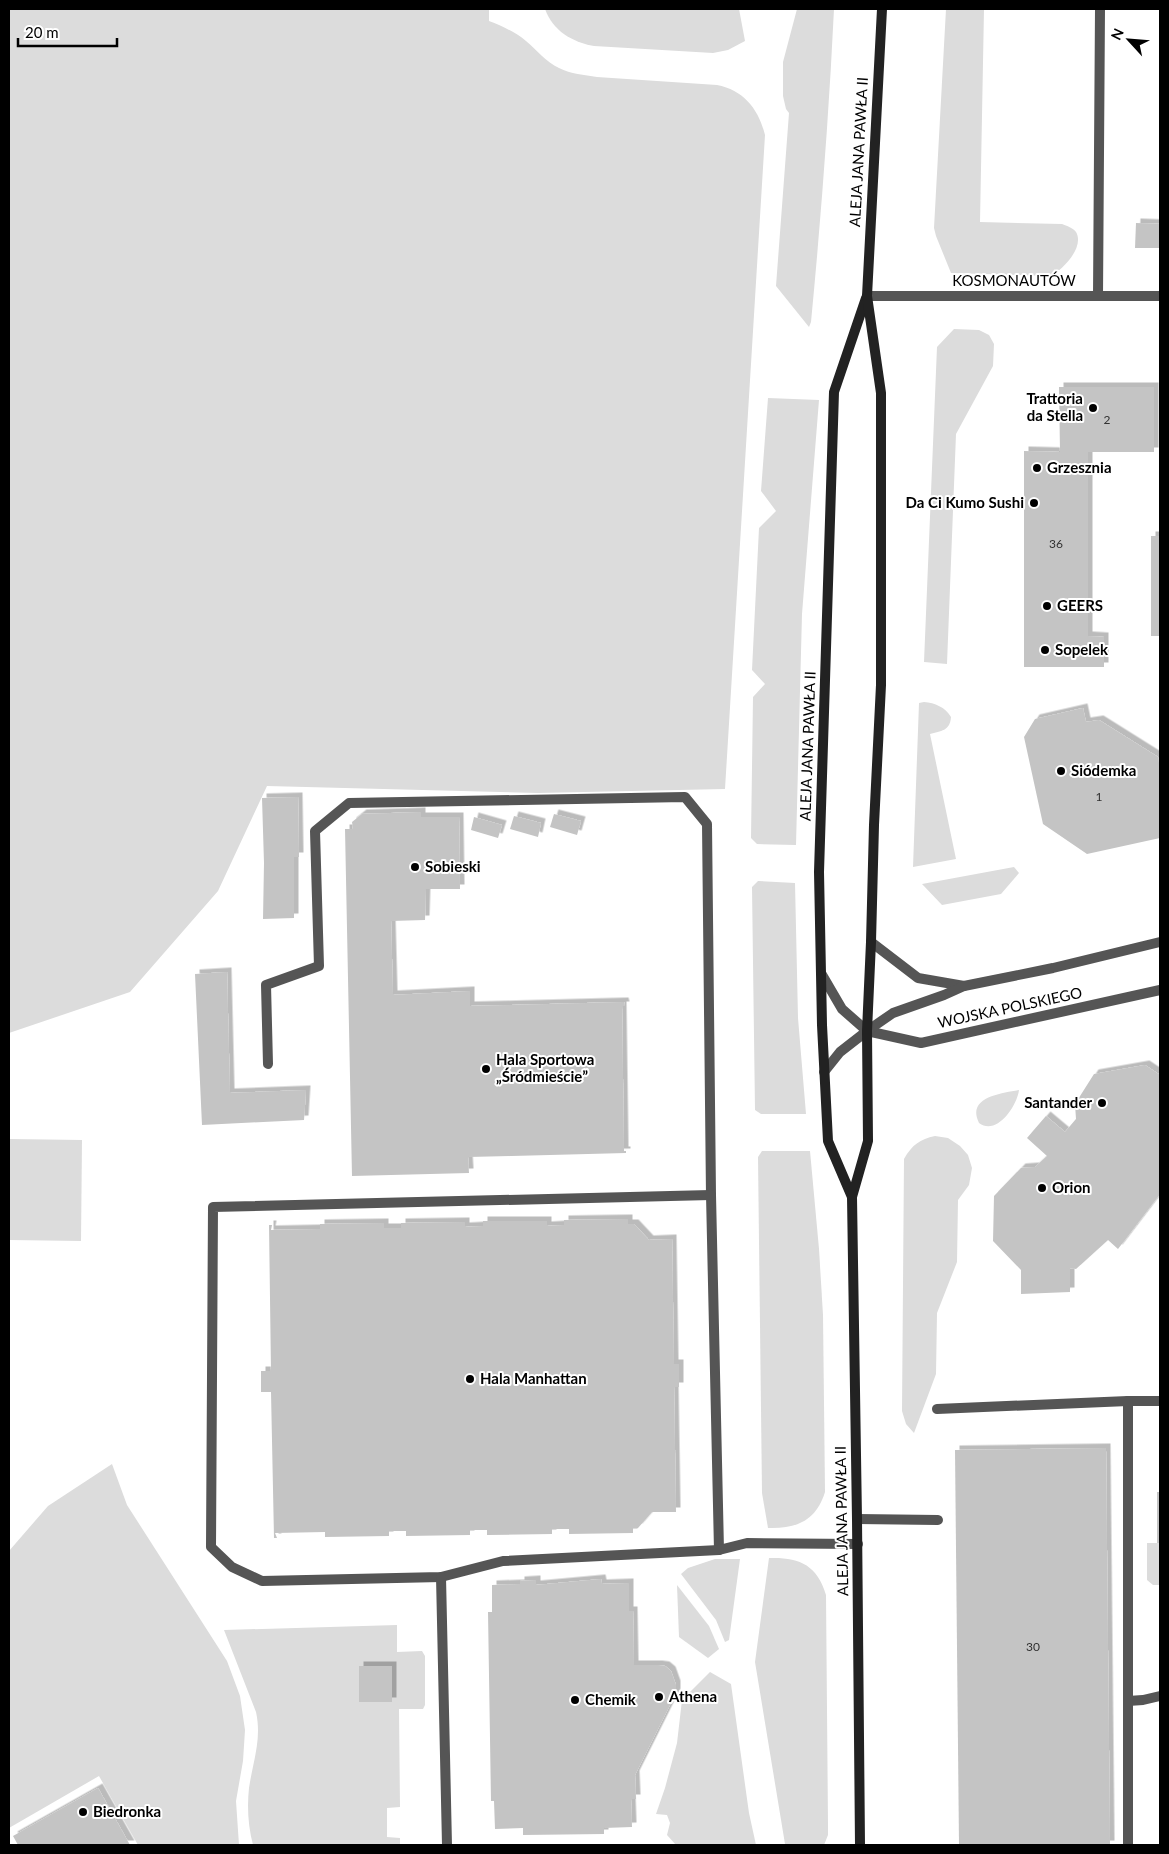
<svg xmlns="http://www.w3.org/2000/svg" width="1169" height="1854" font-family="Lato,sans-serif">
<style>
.green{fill:#dcdcdc}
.building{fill:#c4c4c4;filter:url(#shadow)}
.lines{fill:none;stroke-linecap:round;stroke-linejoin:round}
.service{stroke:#555;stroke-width:10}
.minor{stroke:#555;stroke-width:10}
.tertiary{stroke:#555;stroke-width:10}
.secondary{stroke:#222;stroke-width:10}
.poi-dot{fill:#000;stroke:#fff;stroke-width:2}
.labels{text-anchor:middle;stroke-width:4;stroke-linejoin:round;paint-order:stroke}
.number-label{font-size:12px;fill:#313131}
.street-label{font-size:15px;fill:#000;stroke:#fff}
.poi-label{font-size:15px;font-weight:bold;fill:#000;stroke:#fff;text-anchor:start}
</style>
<defs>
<filter id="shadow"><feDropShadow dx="4.5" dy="-4.5" stdDeviation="0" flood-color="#0004"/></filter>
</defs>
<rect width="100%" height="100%" fill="#fff"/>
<g class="green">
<path d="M9,9H489V21C502,26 515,32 526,41C537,50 546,62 559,68C571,74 584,75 597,77L717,85C744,90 759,110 765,135L725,789L538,793L267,786L218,891L130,992L9,1033Z"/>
<path d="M545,9H739L745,41L728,50L713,53L594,46C572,42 553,31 545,9Z"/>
<path d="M797,9H834C829,113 821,218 811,322L809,327L776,286L789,113L786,109L783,96V62Z"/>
<path d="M946,9H984L980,222L1062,224C1067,226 1073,228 1076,232C1085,247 1062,271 1050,276L951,273L936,236L934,228Z"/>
<polygon points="954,329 979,330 989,335 994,344 993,366 956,434 947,664 924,662 937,347"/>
<polygon points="768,398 819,400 802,614 796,845 757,844 751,838 753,697 765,684 752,670 759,528 776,511 761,491"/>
<path d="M924,702C935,703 945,707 951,717C950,731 941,731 930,734L956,859L913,867L919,703Z"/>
<polygon points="1014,867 1019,873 1001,894 942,905 922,884"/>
<polygon points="758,881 795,883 798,1018 806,1114 761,1114 755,1110 752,887"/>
<path d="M1019,1090C1017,1106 997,1136 979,1123C966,1097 1002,1093 1019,1090Z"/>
<path d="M935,1136L948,1138L960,1146L968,1155L972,1168L969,1185L958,1200L957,1262L937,1313L936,1374L914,1433L906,1424L902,1411L904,1159C912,1145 920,1139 935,1136Z"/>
<polygon points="9,1139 82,1140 81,1241 9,1240"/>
<path d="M762,1151H810L819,1249L823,1315L825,1492C816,1521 796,1529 768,1528L762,1493L758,1157Z"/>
<polygon points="112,1464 127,1505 227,1661 240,1696 245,1730 243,1761 236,1801 239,1845 138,1845 99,1776 9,1828 9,1551 48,1506"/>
<polygon points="1147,1543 1160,1543 1160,1585 1153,1585 1147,1580"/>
<path d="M769,1558C798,1557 817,1564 826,1595L828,1824V1835L824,1845H785V1844L755,1662Z"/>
<polygon points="715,1559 740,1559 729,1640 725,1642 716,1620 681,1574 688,1568"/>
<polygon points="677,1585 709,1626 719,1649 708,1658 679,1637"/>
<path d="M397,1625V1652L422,1651L425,1656V1705L423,1709H399L400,1807L387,1808V1837L400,1838V1845H253C248,1826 247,1807 249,1788C253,1761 262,1739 256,1712L224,1630Z"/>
<polygon points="710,1672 731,1684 749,1813 756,1845 676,1845 667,1835 670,1823 667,1815 656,1814 665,1788 677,1743 682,1700"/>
</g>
<g class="building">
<polygon points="1136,223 1160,224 1160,248 1135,248"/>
<polygon points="1059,387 1154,387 1154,452 1088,452 1088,636 1104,637 1104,667 1024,667 1024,451 1060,452"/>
<rect x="1151" y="536" width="9" height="100"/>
<polygon points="1083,708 1086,722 1099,720 1158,757 1160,769 1160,838 1087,854 1043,824 1024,737 1035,719"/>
<polygon points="298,797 299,857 294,857 294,918 263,919 264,863 262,798"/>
<polygon points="421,812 421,817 459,817 460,889 426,889 425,920 391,921 393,995 470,991 470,1006 624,1002 625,1006 622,1006 624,1151 626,1151 626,1153 468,1157 469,1173 352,1176 345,829 353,829 352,822 362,814"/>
<polygon points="554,814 581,821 577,835 550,827"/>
<polygon points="514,816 541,823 538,837 510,829"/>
<polygon points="474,817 502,825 498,838 471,830"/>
<polygon points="227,972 230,1093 306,1090 304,1120 202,1125 195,974"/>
<polygon points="1145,1065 1160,1075 1160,1194 1118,1249 1108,1240 1076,1269 1070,1268 1070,1292 1021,1294 1021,1270 993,1241 994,1196 1021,1168 1035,1167 1047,1156 1027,1138 1046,1116 1065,1132 1076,1119 1075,1104 1094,1074"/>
<polygon points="628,1219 628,1224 634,1224 649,1240 672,1239 674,1364 679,1364 679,1387 674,1387 676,1512 652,1512 638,1528 633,1528 633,1533 569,1534 569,1529 552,1529 552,1534 487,1535 487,1530 470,1530 470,1535 406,1536 406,1531 389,1531 389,1536 325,1537 325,1532 275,1533 277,1538 274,1538 271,1392 261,1392 261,1371 271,1371 269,1225 272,1225 271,1230 320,1229 320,1224 384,1223 384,1228 401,1228 401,1223 465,1222 465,1227 483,1226 483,1221 547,1221 547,1226 564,1225 564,1220"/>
<polygon points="1106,1448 1110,1845 959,1845 955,1450"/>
<rect x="1157" y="1492" width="3" height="51"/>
<polygon points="601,1579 602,1584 629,1583 629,1611 633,1611 634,1665 658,1665 665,1666 671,1671 676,1685 676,1693 635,1775 636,1799 631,1799 632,1827 604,1828 604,1834 523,1835 523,1828 495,1829 494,1801 491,1801 488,1612 492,1612 492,1585 520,1584 520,1581 536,1580 536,1585"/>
<rect x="359" y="1666" width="33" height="36"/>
<polygon points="98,1788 130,1845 18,1845 13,1836"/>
</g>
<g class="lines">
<g class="service">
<polyline points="1098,296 1100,9"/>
<polyline points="268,1064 266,985 319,966 315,831 349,803 685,797 707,824 711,1195 719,1550"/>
<polyline points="711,1195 213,1207 211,1547 232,1567 262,1581 441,1577 503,1561 719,1550 747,1543 858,1544"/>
<polyline points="937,1409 1128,1401"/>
<polyline points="857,1519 938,1520"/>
<polyline points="441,1577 447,1845"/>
<polyline points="1128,1701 1143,1700 1160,1696"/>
<polyline points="1128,1845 1128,1401 1160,1401"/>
</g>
<polyline class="minor" points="867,296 1160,296"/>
<g class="tertiary">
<polyline points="871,942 918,978 964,986"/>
<polyline points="821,973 842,1009 867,1031 921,1043 1160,990"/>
<polyline points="824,1072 840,1052 867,1031 893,1013 944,995 964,986 1053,968 1160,942"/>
</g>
<g class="secondary">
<polyline points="852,1197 828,1141 822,1025 819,872 834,392 866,298"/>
<polyline points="860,1845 857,1519 852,1197 868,1141 867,1031 871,942 874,825 881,685 881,393 867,296 882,9"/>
</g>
</g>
<g class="poi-dot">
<circle cx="1093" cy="408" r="5"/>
<circle cx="1037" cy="468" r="5"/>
<circle cx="1034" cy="503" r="5"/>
<circle cx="1047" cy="606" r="5"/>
<circle cx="1045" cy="650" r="5"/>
<circle cx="1061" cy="771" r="5"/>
<circle cx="415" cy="867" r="5"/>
<circle cx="486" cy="1069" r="5"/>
<circle cx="1102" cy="1103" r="5"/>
<circle cx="1042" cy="1188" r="5"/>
<circle cx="470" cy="1379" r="5"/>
<circle cx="659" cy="1697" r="5"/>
<circle cx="575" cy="1700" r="5"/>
<circle cx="83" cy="1812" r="5"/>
</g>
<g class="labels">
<g class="number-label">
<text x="1107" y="424">2</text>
<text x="1056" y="548">36</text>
<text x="1099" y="801">1</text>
<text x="1033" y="1651">30</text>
</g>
<g class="street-label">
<text transform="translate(859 152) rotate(-87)" y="5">ALEJA JANA PAWŁA II</text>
<text x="1014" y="286">KOSMONAUTÓW</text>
<text transform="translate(808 746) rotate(-88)" y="5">ALEJA JANA PAWŁA II</text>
<text transform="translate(1010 1008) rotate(-12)" y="5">WOJSKA POLSKIEGO</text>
<text transform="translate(842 1521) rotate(-91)" y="5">ALEJA JANA PAWŁA II</text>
</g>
<g class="poi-label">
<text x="1083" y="404" text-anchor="end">Trattoria<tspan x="1083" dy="17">da Stella</tspan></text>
<text x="1047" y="473">Grzesznia</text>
<text x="1024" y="508" text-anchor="end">Da Ci Kumo Sushi</text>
<text x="1057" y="611">GEERS</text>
<text x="1055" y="655">Sopelek</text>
<text x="1071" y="776">Siódemka</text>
<text x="425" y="872">Sobieski</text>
<text x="496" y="1065">Hala Sportowa<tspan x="496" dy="17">„Śródmieście”</tspan></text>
<text x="1092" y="1108" text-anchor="end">Santander</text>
<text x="1052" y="1193">Orion</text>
<text x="480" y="1384">Hala Manhattan</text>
<text x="669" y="1702">Athena</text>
<text x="585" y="1705">Chemik</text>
<text x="93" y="1817">Biedronka</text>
</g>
</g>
<rect width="1169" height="1854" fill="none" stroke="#000000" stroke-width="20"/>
<g transform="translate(1129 40) rotate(296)" stroke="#ffffff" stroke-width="4" paint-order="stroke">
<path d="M0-4L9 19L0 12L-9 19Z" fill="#000000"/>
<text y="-8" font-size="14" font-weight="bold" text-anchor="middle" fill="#000000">N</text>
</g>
<path d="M18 38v8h99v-8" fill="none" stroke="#000000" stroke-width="2.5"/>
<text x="25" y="38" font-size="15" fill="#000000" stroke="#ffffff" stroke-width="4" paint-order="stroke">20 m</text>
</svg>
